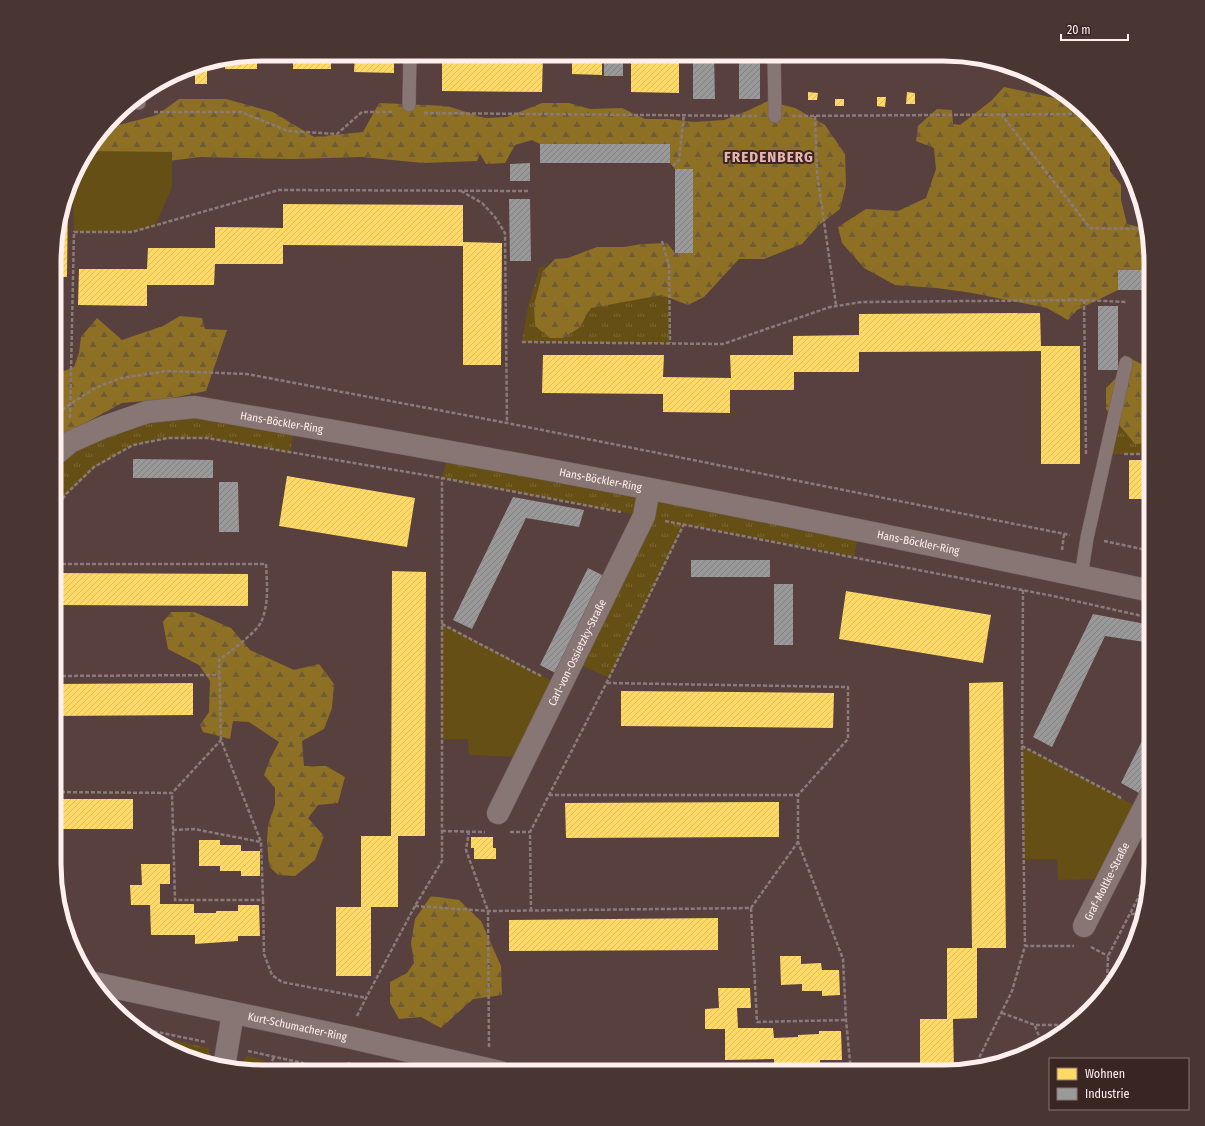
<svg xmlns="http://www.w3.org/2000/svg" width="1205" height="1126" font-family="'Fira Sans Condensed',sans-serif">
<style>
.grass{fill:url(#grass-tufts)}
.forest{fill:url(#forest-firs)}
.park{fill:#664f14}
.homes{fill:url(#homes-hatch)}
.industry{fill:url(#industry-hatch)}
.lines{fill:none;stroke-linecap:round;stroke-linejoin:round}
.lane-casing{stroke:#72605f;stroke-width:14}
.street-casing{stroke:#72605f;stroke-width:23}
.path{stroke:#8a7b79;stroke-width:2.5;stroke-dasharray:4 2;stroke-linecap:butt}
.lane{stroke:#887674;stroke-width:13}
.street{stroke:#887674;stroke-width:22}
.labels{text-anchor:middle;stroke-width:4;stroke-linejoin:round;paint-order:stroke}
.street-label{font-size:11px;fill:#ffefec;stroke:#392623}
.district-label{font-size:15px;font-weight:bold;letter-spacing:1px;fill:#e9b6ae;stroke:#392623}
.rim{fill:none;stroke:#ffefec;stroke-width:5}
</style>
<defs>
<pattern id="grass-tufts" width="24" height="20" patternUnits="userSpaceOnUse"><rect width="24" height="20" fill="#664f14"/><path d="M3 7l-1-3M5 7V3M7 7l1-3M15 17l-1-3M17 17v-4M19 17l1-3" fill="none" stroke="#7d6936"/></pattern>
<pattern id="forest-firs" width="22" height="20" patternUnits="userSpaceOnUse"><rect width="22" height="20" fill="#8e7025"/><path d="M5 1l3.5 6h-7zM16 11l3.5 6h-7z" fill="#6d5c36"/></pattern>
<pattern id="homes-hatch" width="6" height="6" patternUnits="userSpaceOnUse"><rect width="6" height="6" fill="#ffd966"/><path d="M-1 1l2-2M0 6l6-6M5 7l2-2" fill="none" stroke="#dbbc60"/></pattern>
<pattern id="industry-hatch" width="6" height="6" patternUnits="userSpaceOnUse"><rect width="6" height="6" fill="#999"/><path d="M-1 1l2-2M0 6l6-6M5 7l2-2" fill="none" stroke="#828180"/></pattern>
</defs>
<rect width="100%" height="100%" fill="#58403e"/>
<g class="grass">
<polygon points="540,267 669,267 670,343 522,342 528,307"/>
<polygon points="1119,397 1151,397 1151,454 1105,454"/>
<polygon points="147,412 295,425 290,452 207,438 168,438 133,445 97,466 66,494 56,509 57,453"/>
<polygon points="449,452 859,531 854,556 684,524 609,678 573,661 644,516 442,478"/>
<polygon points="150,1035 209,1048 210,1065 170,1051"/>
<polygon points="247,1056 264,1060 262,1072 238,1069"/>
</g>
<g class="forest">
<polygon points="1004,87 1059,99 1067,100 1100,125 1115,149 1110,153 1110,171 1121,185 1121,200 1127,224 1146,229 1151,248 1151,270 1118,270 1118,290 1077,310 1068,320 1047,308 972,293 937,288 895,285 864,268 842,243 838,227 866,209 898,211 926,198 936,169 934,148 916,141 918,126 937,109 952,110 953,124 960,125 991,101"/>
<polygon points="179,99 226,99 273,112 314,137 363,132 379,103 447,106 485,118 507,117 542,103 569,103 590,109 622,108 645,119 668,119 694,122 724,120 747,111 768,101 795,108 825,125 845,154 846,185 840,209 818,226 802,244 764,259 739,259 704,297 688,305 662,295 591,308 579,328 563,338 550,338 535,326 534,305 543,271 555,259 568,258 597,247 624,247 642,244 667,243 675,253 693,253 693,169 675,169 670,163 670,144 540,144 532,140 515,145 505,163 486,164 480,154 477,161 423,163 362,157 294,159 200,157 152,163 84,155 111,123 119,125 157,115"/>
<polygon points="180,316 202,318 205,329 227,330 206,391 167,399 122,403 87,422 57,442 57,374 74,367 79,353 81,337 97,318 122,340 163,326"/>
<polygon points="1124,355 1151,369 1151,443 1135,444 1106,409 1106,388 1120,374"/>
<polygon points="171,612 194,612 231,628 250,650 294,670 319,664 334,684 332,708 324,729 302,741 304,766 326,766 345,777 338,803 318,805 308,818 324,836 315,860 295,876 278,875 269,866 267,841 268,825 275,805 275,788 264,775 270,759 279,742 249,722 233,721 230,739 203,732 200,725 209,712 210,681 199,665 168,649 163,622"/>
<polygon points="431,896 459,900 481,921 501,966 502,995 473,999 441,1028 421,1017 399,1019 390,1003 390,982 407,973 414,963 411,943 415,919"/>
</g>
<g class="park">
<polygon points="1029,74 1035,76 1048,85 1029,86"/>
<path d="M87,151L172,152V187L155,226L132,232H74C74,205 69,174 87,151Z"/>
<polygon points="442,624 560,685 525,757 469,755 468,739 442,739"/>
<polygon points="1022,746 1143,810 1107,879 1058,880 1057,859 1024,859"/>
</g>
<g class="homes">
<rect x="293" y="54" width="38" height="15"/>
<polygon points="355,54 394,54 394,73 354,72"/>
<polygon points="442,54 543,54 542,92 442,91"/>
<polygon points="572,54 602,54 602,75 572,74"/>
<polygon points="631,54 679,54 679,93 631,92"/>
<polygon points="257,55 257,69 225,69 225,60"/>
<rect x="195" y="68" width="12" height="16"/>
<polygon points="808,92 818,93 817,100 808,100"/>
<polygon points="907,92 915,93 915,104 906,104"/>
<polygon points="877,97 886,97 885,107 877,106"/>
<rect x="835" y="99" width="9" height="7"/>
<polygon points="68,196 67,277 58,277 58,221"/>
<polygon points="283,204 463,205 463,242 502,243 501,365 463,365 463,246 283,245 283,264 215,264 214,285 147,285 147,306 78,305 79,269 147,269 148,248 215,248 215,227 283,228"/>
<polygon points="1040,313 1041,346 1080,346 1080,464 1041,464 1041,351 859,352 859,372 794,372 794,390 730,390 730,413 663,412 663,394 542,393 543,355 664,355 663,377 731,378 730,355 793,355 793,336 859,335 859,314"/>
<rect x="1129" y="460" width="22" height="39"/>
<polygon points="287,476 415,498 407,547 279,526"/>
<polygon points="392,571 426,572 425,836 398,836 398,907 371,907 371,976 336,976 336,907 361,907 361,836 391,836"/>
<polygon points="56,573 248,574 248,606 56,605"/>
<polygon points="846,591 991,615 983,663 839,639"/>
<polygon points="1003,682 1006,948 977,948 977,1018 953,1019 954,1072 920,1072 920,1019 947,1019 947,948 972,948 969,683"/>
<polygon points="193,683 193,715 55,716 55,684"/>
<polygon points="621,691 834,693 833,728 621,726"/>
<rect x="55" y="799" width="78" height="30"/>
<polygon points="779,802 779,837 566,838 565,803"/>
<polygon points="471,837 493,837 493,848 496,848 496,859 474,859 474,848 471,848"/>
<polygon points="199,840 220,840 220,845 241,845 241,851 260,851 260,876 241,876 241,871 220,871 220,866 199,866"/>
<polygon points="141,864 170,864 170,884 160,884 160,904 194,904 194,913 216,913 216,911 238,911 238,905 259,905 260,936 238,936 238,941 195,944 195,935 151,935 150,905 131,905 130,885 142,885"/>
<polygon points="718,918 718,950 509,951 509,920"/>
<polygon points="780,956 801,956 801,964 821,963 822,970 839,970 840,995 822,996 822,991 802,991 802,984 781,985"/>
<polygon points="718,988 750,988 751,1008 737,1008 738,1028 773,1028 774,1038 798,1037 798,1035 819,1034 819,1031 841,1031 842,1060 820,1060 820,1063 798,1064 798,1069 774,1069 774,1059 725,1060 725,1029 705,1029 705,1009 719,1008"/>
</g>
<g class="industry">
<rect x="604" y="54" width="19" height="22"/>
<polygon points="693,54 714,54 715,99 693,99"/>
<rect x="739" y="54" width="21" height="45"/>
<rect x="540" y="144" width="130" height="19"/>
<polygon points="530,163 530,181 510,181 510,164"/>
<rect x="675" y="169" width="18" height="84"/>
<polygon points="509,199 530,199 531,261 510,261"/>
<rect x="1118" y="270" width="33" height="20"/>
<rect x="1098" y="306" width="20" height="64"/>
<polygon points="133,459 213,460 213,478 133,478"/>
<polygon points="219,482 238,482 239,532 219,532"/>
<polygon points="513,497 584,510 579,527 526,518 472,629 453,620"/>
<rect x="691" y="560" width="79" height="17"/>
<polygon points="588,568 606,577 557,674 540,665"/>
<rect x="774" y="584" width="19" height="61"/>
<polygon points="1093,614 1151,625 1151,643 1105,636 1052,747 1033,737"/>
<polygon points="1151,723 1151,768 1139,793 1121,783"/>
</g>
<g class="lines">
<g class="lane-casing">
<g id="lane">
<polyline points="774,54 775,116"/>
<polyline points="139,98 139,103"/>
<polyline points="409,105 410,54"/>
<polyline points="1081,576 1087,538 1126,363"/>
</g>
</g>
<g class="street-casing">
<g id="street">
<path id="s1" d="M57,453L70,442L104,427L147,412L195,407C303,426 410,444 518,464C729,503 940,546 1151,591"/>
<path id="s2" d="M498,813L644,516L649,489"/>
<path id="s3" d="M1084,926L1151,794"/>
<path id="s4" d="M94,983L352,1038L500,1072"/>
<polyline points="224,1067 233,1013"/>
</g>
</g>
<g class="path">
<polyline points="154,112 241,112 288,131 337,134 362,112 393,112"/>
<polyline points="424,113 757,116"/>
<polyline points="1001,114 1090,228 1146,229"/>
<polyline points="792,116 1086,114"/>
<polyline points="815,116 817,173 836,305"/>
<polyline points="673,166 679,160 684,114"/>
<polyline points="461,191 482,203 495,217 505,233 507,423"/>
<polyline points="662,241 669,266 670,343"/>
<polyline points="1084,300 1086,454 1087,454"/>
<polyline points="522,342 723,344 830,307 862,302 1084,300 1126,302"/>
<polyline points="57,413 95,388 121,378 167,371 247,374 507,423 1070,535"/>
<polyline points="70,418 74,232 132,232 279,190 530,191"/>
<polyline points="1124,454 1151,454"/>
<polyline points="56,509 66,494 94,467 133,445 168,438 207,438 442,478 621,512"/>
<polyline points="665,521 1053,596 1151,618"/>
<polyline points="1104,541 1151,551"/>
<polyline points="1062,550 1064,534"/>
<path d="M56,564H266C267,583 269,602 262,620C258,632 230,651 219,660L221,740L261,842L263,900H175L172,793"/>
<polyline points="1023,590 1022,746 1025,946"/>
<polyline points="442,624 541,676"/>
<polyline points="56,676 219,675"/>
<polyline points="607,683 848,687 848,739 798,795 798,842 843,959 846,1020 851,1072"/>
<polyline points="1022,746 1123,799"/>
<polyline points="55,792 172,793 221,740"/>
<polyline points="549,795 798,795"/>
<polyline points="173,830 194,829 261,842"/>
<polyline points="442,831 485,832"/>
<polyline points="469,831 466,850 488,911 489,1047"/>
<polyline points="510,832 530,832"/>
<polyline points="263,900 264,954 272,975 282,982 366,998"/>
<polyline points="415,906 488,911 751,908 798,842"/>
<polyline points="751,908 757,1022 846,1020"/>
<polyline points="531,911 530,832 609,678 684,524"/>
<polyline points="1131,914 1144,914"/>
<polyline points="1091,947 1108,956"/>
<polyline points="1107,985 1108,956 1149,877"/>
<polyline points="1002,1013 1035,1025 1073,1025"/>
<polyline points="357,1016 366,998 415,906 442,861 442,478"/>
<polyline points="1035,1026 1042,1044"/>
<polyline points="142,1029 206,1042"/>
<polyline points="248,1051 344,1072"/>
<polyline points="974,1068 1012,991 1025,946 1074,946"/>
<polyline points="267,1072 274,1057"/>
<polyline points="348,1072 349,1061"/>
</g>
<use href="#lane" class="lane"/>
<use href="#street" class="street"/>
</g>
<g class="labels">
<g class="street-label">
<text dy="4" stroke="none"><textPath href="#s1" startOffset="236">Hans-Böckler-Ring</textPath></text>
<text dy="4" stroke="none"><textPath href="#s1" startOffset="560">Hans-Böckler-Ring</textPath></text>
<text dy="4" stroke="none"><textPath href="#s1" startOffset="884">Hans-Böckler-Ring</textPath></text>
<text dy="4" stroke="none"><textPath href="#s2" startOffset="179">Carl-von-Ossietzky-Straße</textPath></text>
<text dy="4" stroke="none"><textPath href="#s3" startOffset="50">Graf-Moltke-Straße</textPath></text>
<text dy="4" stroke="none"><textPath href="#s4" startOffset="208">Kurt-Schumacher-Ring</textPath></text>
</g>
<g class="district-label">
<text x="769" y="162">FREDENBERG</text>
</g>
</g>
<path d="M0 0H1205V1126H0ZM262 61H943A201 201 0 0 1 1144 262V864A201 201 0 0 1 943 1065H262A201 201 0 0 1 61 864V262A201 201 0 0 1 262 61Z" fill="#493633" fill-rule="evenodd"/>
<path class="rim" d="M262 61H943A201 201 0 0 1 1144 262V864A201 201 0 0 1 943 1065H262A201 201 0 0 1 61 864V262A201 201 0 0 1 262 61Z"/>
<rect x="1049" y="1058" width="140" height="52" fill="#392623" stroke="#887673"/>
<rect x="1057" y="1068" width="20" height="12" fill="#ffd966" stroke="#887673"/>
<text x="1085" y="1078" font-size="12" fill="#ffefec">Wohnen</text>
<rect x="1057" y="1088" width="20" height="12" fill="#999999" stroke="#887673"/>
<text x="1085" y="1098" font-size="12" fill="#ffefec">Industrie</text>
<path d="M1061 34v6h67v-6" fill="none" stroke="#ffefec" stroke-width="2"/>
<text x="1067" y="34" font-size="12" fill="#ffefec" stroke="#392623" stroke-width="3" paint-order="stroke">20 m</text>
</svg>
